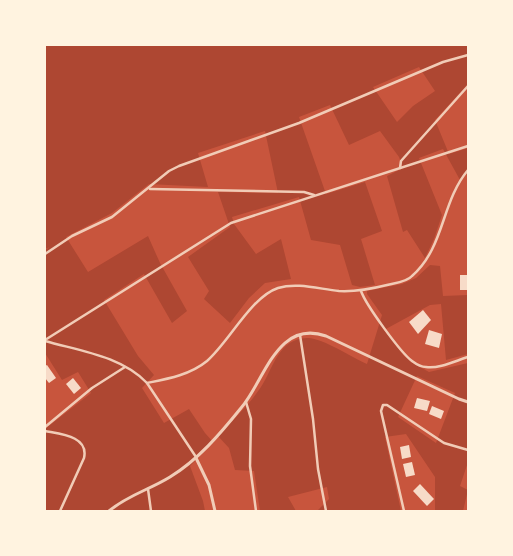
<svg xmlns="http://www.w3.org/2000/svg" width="513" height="556" font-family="Arial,sans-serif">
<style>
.green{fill:#ae4732;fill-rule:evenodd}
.building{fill:#f7dbc8}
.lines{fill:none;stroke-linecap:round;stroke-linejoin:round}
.minor{stroke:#f1ccb7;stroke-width:2.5}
.tertiary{stroke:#f1ccb7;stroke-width:3}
</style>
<rect width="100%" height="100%" fill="#c8553d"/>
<g class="green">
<path d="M45,45H468V84L435,120L449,154L468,148V175L464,173L460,180L443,149L419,158L442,215L434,239L425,258L407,230L403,232L387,176L403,168L399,157L380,131L349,145L330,105L299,117L326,194L365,182L382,231L361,239L375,285L360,287L352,285L340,245L311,240L299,197L232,217L234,224L256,254L281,239L291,279L265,283L249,298L230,323L204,299L209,291L188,257L230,227L218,192L278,193L265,131L198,153L208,187L149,184L112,213L66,237L88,272L148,236L160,263L187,311L172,323L144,274L104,300L138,356L154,375L142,388L164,423L189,409L205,433L213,442L190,466L203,501L205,511H45V429L91,393L78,372L62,380L45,353V250L50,247L45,249ZM419,67L435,91L413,106L397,122L373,87Z"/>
<path d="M430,265L440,266L443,296L468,295V354L446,360L441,304L430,305L384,330L404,356L411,362L429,372L468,363V462L460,486L468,490L463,511H435V477L406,434L385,437L401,511H317L329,499L327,487L288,497L296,511H260L254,471L235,470L229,448L218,436C232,421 249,405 261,387C274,367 278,339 307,338C321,337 353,358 367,364L382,315L367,294V291L402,284L416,278ZM417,376L455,393L436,443L398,417Z"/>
</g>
<g class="building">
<rect x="460" y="275" width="8" height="15"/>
<polygon points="423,310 431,320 418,334 409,322"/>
<polygon points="429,330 442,334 439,348 425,344"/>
<polygon points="47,365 56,378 49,383 45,378 45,366"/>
<polygon points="73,378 81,388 74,394 66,384"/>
<polygon points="417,398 430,401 427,411 414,408"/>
<polygon points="432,406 444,411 441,419 429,414"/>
<polygon points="409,445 411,457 402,459 400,447"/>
<polygon points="412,462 415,475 406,477 403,464"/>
<polygon points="420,484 434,499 427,506 413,491"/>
</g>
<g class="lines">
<g class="minor">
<polyline points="400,168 401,161 468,86"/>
<polyline points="150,189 304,192 314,195"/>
<polyline points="45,254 72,236 112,217 169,171 179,166 299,123 443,62 468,55"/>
<path d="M361,291C366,305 400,352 412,361C416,364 421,367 426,367C439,369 455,361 468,357"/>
<polyline points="300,335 313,419 318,469 326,511"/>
<polyline points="45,340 231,223 468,146"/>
<path d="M45,341C80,351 121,356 147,383L196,457"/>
<path d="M147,383C167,379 190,375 207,361C229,342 251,297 278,288C297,282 319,289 339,291C356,292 371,289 387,285C395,283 407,282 412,276C445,247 441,202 468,170"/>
<polyline points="246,402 251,419 250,466 256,511"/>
<polyline points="45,427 92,388 125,367"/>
<path d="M45,431C60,434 89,436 84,458L60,511"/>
<polyline points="148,489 151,511"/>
<polyline points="404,511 381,411 383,405 387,405 444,443 468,450"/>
</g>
<g class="tertiary">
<polyline points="196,458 209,485 215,511"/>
<path d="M109,511C128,495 149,490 170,477C198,460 220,434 241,408C265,380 277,319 326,336L459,399L468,402"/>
</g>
</g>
<rect width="513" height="556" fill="none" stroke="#fff3e0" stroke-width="92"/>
</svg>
